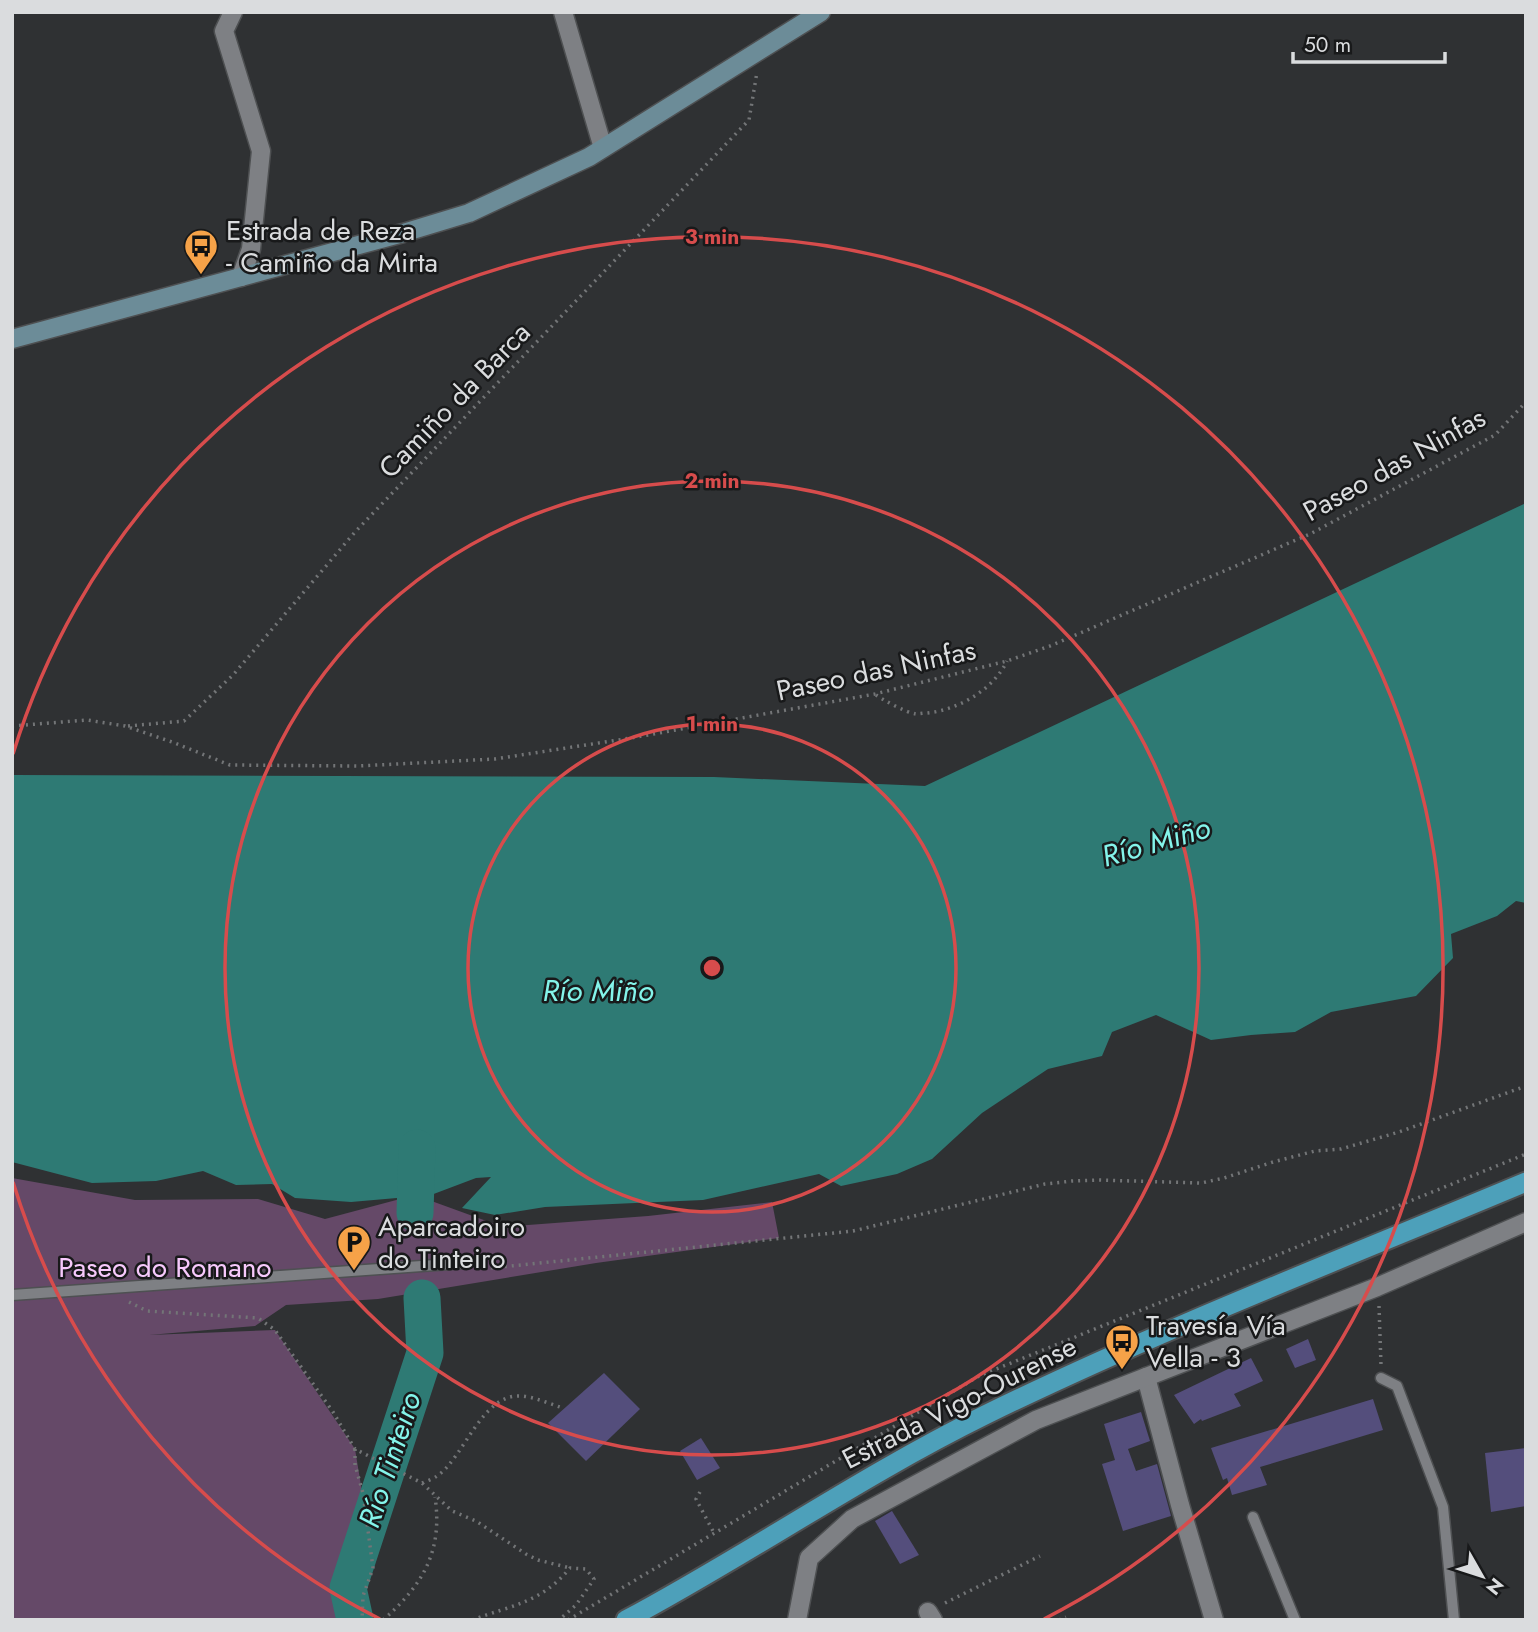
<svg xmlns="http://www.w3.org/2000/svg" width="1538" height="1632" font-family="Jost,sans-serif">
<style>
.green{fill:#654968}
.water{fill:#2e7a74}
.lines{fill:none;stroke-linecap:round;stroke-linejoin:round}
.river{stroke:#2e7a74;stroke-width:37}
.building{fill:#544e7c}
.service-casing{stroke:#4e5052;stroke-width:13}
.minor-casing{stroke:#4e5052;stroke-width:21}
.secondary-casing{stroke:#4e5052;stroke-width:21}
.trunk-casing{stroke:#4e5052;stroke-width:23}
.path{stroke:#737577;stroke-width:3.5;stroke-dasharray:2 5;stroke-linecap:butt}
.service{stroke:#7e8084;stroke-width:10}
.minor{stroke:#7e8084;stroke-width:18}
.secondary{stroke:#6c8c98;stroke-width:18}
.trunk{stroke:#4da0ba;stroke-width:19}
.ring{fill:none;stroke:#d74c4c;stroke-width:3.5}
.labels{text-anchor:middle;stroke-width:5;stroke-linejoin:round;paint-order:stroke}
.poi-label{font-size:28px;fill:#dadcde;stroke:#18191a;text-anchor:start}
.street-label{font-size:28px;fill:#dadcde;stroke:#18191a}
.park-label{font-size:28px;fill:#f7c9fc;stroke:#18191a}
.water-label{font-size:30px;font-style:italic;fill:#84f4ea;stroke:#18191a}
.centre{fill:#d74c4c;stroke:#18191a;stroke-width:3.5}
.ring-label{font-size:21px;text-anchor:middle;font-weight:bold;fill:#d74c4c;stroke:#18191a;stroke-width:5;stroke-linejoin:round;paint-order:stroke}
</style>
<rect width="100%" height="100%" fill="#2f3133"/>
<polygon class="green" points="12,1178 135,1200 258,1199 325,1219 415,1195 503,1227 648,1216 772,1202 779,1238 596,1263 378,1299 286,1305 255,1326 149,1335 275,1330 355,1449 366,1516 335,1591 344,1620 12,1620"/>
<polygon class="water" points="1526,503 1526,903 1516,901 1497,916 1451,934 1453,958 1416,996 1331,1012 1295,1032 1251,1035 1211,1040 1156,1015 1112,1032 1102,1056 1048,1069 982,1113 932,1159 897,1174 841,1186 819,1174 703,1200 545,1207 495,1215 462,1208 491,1177 476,1178 431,1195 351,1202 295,1198 272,1184 236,1185 203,1171 156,1181 92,1183 12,1162 12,775 714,777 925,786"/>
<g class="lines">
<g class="river">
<polyline points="415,1213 417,1148"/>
<polyline points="355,1620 348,1588 425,1353 422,1298"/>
</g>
</g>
<g class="building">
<polygon points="1308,1339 1316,1360 1295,1368 1286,1349"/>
<polygon points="1251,1358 1263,1381 1234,1394 1241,1406 1202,1421 1201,1419 1194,1424 1174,1395"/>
<polygon points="604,1373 640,1409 586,1461 548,1423"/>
<polygon points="1373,1399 1383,1430 1260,1467 1267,1485 1232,1495 1227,1478 1223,1480 1211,1448"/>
<polygon points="1141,1412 1150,1441 1128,1449 1136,1471 1157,1464 1171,1516 1123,1531 1102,1464 1115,1460 1104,1424"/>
<polygon points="701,1438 720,1468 697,1480 680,1451"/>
<polygon points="1526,1448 1526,1506 1491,1512 1485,1453"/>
<polygon points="892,1511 919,1555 900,1564 875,1521"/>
</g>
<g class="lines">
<g class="service-casing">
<g id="service">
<polyline points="12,1295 464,1263"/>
<polyline points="1381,1378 1397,1386 1443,1507 1454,1620"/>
<polyline points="1253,1517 1295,1620"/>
</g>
</g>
<g class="minor-casing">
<g id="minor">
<polyline points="233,12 224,31 261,151 251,249 241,277"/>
<polyline points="563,12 603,148"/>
<polyline points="1146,1377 1180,1505 1214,1620"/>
<polyline points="928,1612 933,1620"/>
<polyline points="797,1620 809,1558 852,1519 1036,1420 1377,1287 1526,1222"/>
</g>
</g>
<g class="secondary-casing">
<polyline id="secondary" points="12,339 403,233 469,213 589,157 821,12"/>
</g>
<g class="trunk-casing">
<path id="trunk" d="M626,1620C748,1555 861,1476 985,1415C1161,1329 1345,1258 1526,1182"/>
</g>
<g class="path">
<path d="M876,695C885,701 905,712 916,714C919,714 923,713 927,713C958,710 993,690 1007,661"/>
<polyline points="12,726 87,720 125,726 172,742 230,765 358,766 495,759 631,738 875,694 1007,661 1050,646 1310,534 1495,435 1526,402"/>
<polyline points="128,726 184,721 233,675 355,532 749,120 757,72"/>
<polyline points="477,1266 491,1268 853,1231 1045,1184 1072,1181 1098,1180 1201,1183 1224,1178 1273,1162 1315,1151 1341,1149 1399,1132 1526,1086"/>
<polyline points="129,1302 147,1311 258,1318 275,1330 333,1412 355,1449 422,1483 452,1511 476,1521 526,1554 538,1560 570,1568"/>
<polyline points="1379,1306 1381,1365"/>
<polyline points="355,1449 355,1465 363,1493 373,1568 363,1596 362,1620"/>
<path d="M422,1483C427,1481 433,1479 437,1476C464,1458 482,1393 521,1396C535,1397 550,1404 563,1408"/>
<polyline points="700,1492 696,1499 714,1533"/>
<polyline points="945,1603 1040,1556"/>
<path d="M383,1620C423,1585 443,1551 435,1497"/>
<path d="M472,1620C512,1605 541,1603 570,1568L586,1569L594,1579L576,1605L559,1620"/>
<polyline points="568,1620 979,1376 1526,1154"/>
<polyline points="1059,1620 1066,1617"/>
</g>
<use href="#service" class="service"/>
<use href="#minor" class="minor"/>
<use href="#secondary" class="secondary"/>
<use href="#trunk" class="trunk"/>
</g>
<g class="ring">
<circle cx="712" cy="968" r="244"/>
<circle cx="712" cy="968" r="487"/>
<path d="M380 1619A731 731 0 0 1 13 1182M13 754A731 731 0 1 1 1044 1619"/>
</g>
<defs>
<g id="bus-pin" transform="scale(1.75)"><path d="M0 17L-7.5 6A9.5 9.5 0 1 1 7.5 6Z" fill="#f6a248" stroke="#18191a"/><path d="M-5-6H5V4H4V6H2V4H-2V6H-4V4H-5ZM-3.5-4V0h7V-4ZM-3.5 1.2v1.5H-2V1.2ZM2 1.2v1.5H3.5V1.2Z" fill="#111"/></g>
<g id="parking-pin" transform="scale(1.75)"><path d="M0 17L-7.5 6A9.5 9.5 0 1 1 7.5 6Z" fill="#f6a248" stroke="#18191a"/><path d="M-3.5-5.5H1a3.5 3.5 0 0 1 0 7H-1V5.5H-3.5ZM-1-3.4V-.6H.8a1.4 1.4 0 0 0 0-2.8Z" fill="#111"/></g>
</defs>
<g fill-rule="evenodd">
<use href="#bus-pin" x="201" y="246"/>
<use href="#parking-pin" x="354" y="1242"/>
<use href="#bus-pin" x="1122" y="1341"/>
</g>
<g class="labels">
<g class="poi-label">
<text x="226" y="240">Estrada de Reza<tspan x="226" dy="32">- Camiño da Mirta</tspan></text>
<text x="378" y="1236">Aparcadoiro<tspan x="378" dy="32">do Tinteiro</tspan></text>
<text x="1146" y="1335">Travesía Vía<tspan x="1146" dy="32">Vella - 3</tspan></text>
</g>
<g class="street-label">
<text transform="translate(454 400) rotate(-46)" y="10">Camiño da Barca</text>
<text transform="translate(1394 464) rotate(-29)" y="10">Paseo das Ninfas</text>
<text transform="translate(876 670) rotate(-12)" y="10">Paseo das Ninfas</text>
<text transform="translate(959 1402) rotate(-27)" y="10">Estrada Vigo-Ourense</text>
</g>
<g class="park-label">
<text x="165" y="1277">Paseo do Romano</text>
</g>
<g class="water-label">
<text transform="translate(1156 842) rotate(-16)" y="10">Río Miño</text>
<text x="598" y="1001">Río Miño</text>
<text transform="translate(390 1460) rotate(-72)" y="10">Río Tinteiro</text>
</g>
</g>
<circle cx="712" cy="968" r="10" class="centre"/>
<g class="ring-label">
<text x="712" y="244">3 min</text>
<text x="712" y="488">2 min</text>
<text x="712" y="731">1 min</text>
</g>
<rect width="1538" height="1632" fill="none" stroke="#dadcde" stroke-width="28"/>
<g transform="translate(1482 1576) rotate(129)" stroke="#18191a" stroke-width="5" paint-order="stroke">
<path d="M0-5L12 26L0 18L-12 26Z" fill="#dadcde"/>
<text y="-10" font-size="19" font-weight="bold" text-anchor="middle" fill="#dadcde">N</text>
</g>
<path d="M1293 52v10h152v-10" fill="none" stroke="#dadcde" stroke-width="3.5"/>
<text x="1304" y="52" font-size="21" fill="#dadcde" stroke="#18191a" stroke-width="5" paint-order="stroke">50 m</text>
</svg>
